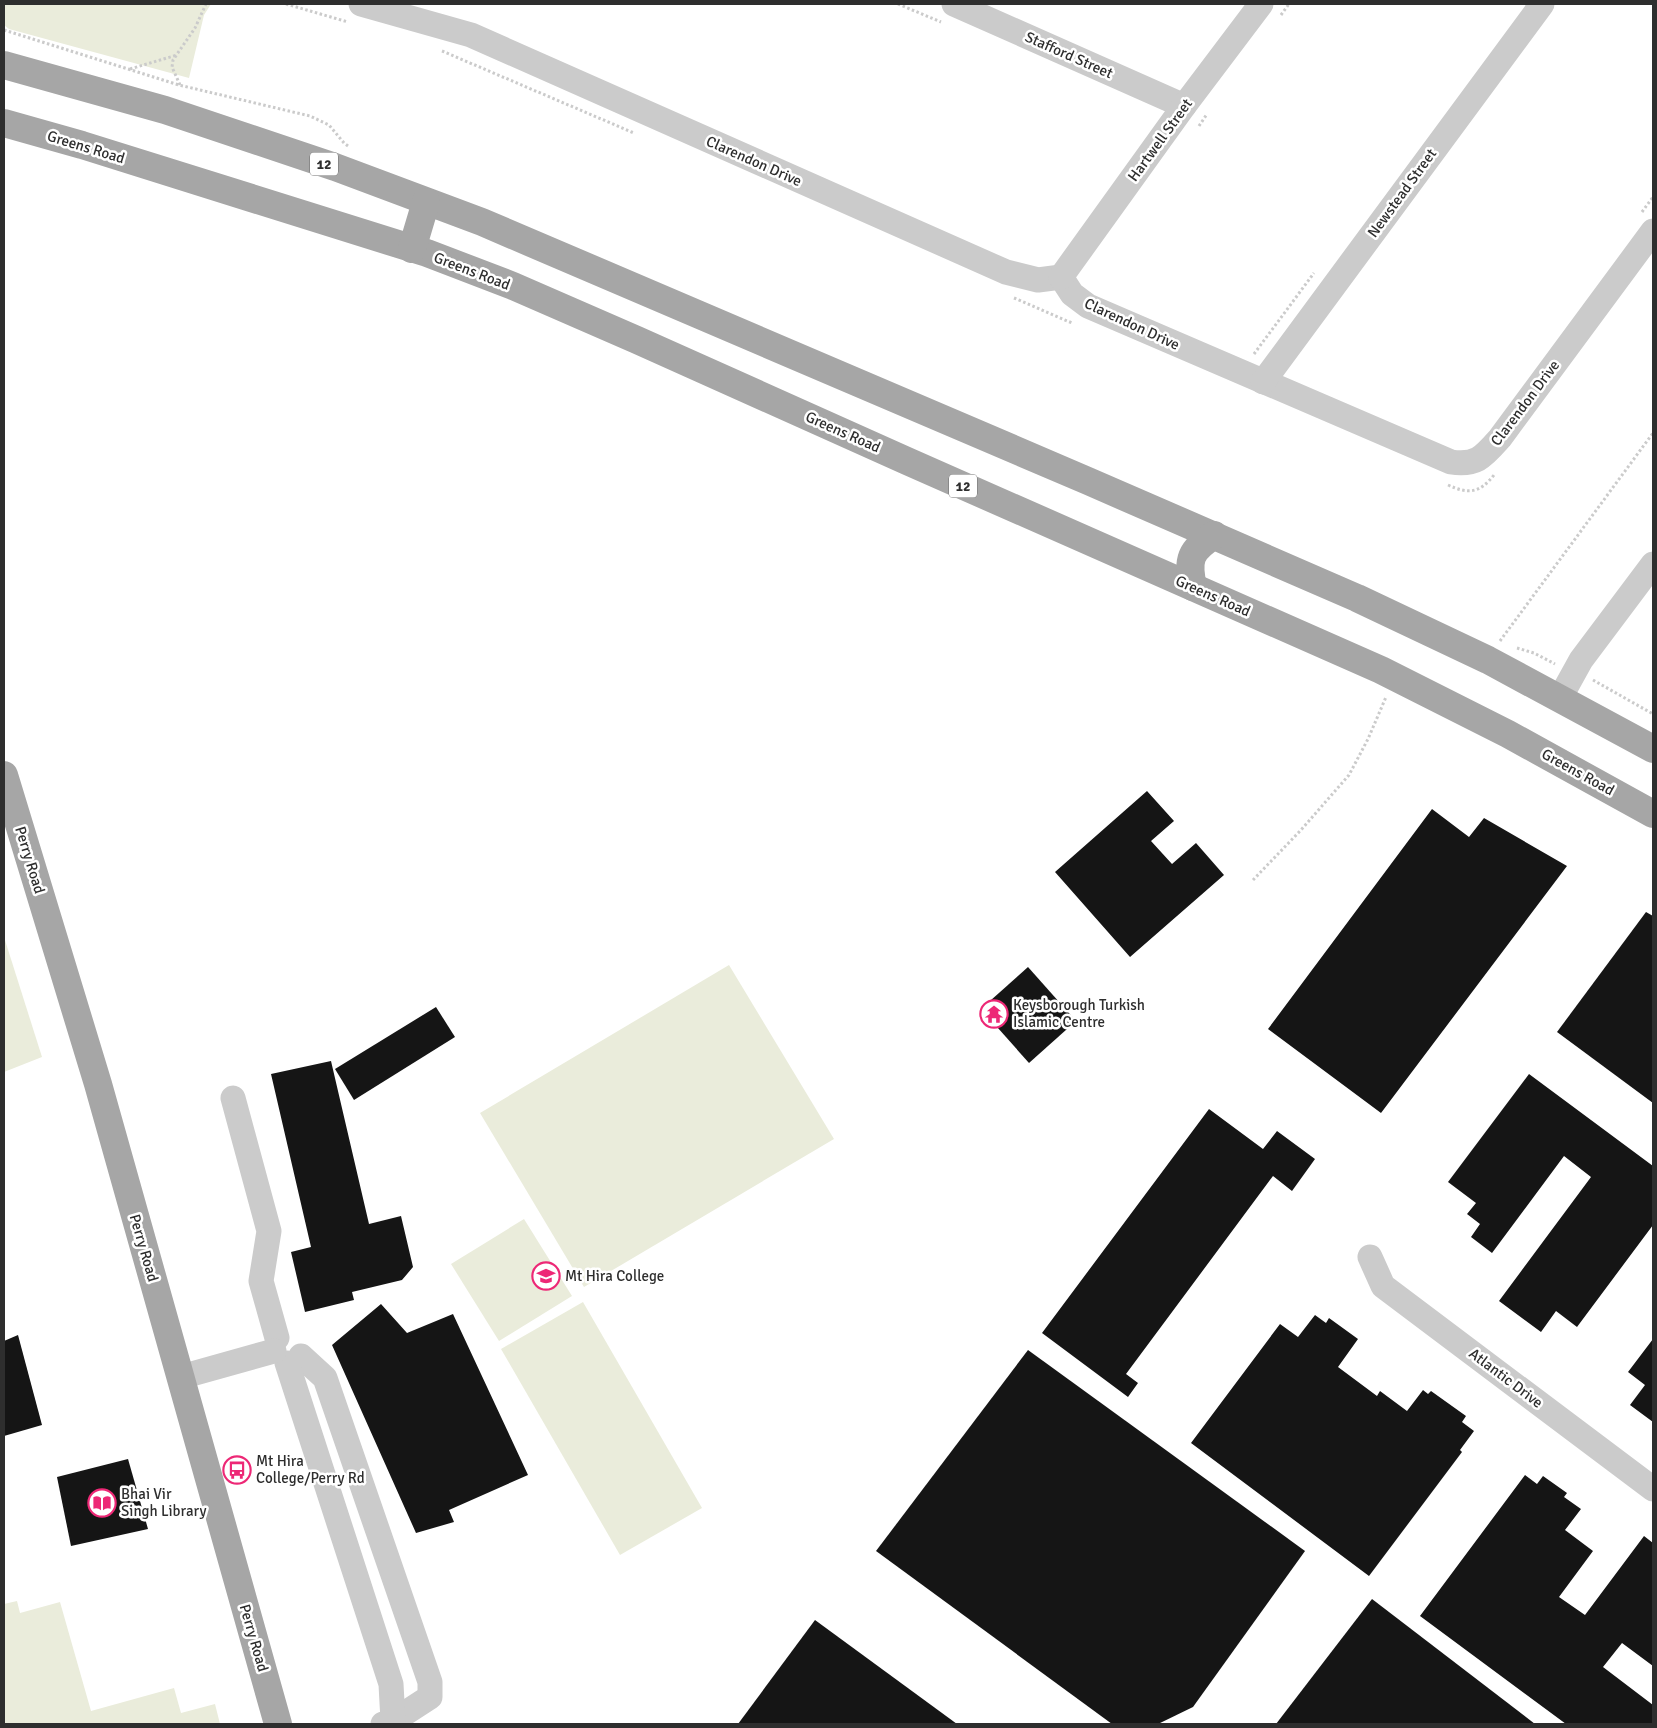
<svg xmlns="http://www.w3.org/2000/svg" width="1657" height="1728" font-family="Signika,sans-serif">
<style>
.green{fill:#eaecdb}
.building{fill:#151515}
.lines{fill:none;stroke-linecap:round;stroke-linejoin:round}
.path{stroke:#cbcbcb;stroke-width:3;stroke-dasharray:2.5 2.5;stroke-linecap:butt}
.minor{stroke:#cbcbcb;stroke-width:25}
.major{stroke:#a6a6a6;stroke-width:28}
.labels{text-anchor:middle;stroke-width:5;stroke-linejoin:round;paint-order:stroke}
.shield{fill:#fff;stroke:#6d6d6d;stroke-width:1}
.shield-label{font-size:14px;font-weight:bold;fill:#2e2e2e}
.street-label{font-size:15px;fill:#2e2e2e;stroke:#fff}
.poi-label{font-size:15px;fill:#2e2e2e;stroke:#fff;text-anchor:start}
</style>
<rect width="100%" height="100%" fill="#fff"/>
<g class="green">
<polygon points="4,4 211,4 204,15 189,78 9,29 4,25"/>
<polygon points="4,937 42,1057 4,1072"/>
<polygon points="729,965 834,1139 584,1287 480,1113"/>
<polygon points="524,1219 572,1296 499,1341 451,1264"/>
<polygon points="583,1302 702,1508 620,1555 501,1349"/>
<polygon points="17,1601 20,1613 60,1602 91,1711 174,1688 181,1713 215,1704 220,1724 4,1724 4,1604"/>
</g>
<g class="building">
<polygon points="1147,791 1174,821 1151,841 1172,864 1196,843 1224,875 1130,957 1055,872"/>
<polygon points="1432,809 1469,837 1484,818 1567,866 1381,1113 1268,1029"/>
<polygon points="1646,912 1653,916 1653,1103 1557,1032"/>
<polygon points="1028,967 1076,1021 1029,1063 981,1009"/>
<polygon points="436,1007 455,1037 354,1100 335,1069"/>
<polygon points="331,1061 369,1224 401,1216 413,1267 402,1280 352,1292 354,1300 305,1312 291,1252 311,1247 271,1074"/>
<polygon points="1529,1074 1653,1166 1653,1225 1577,1327 1556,1311 1541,1332 1499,1301 1591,1177 1564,1156 1492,1253 1471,1237 1480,1224 1467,1214 1476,1203 1448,1182"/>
<polygon points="1209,1109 1263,1149 1277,1131 1315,1159 1292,1191 1273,1176 1126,1374 1138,1383 1128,1397 1042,1333"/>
<polygon points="381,1304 407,1333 453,1314 528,1475 449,1510 454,1522 416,1533 332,1345"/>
<polygon points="1315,1315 1326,1323 1329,1318 1358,1339 1338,1367 1377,1396 1380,1391 1407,1411 1423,1390 1428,1394 1431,1391 1466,1416 1462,1422 1474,1431 1460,1450 1462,1452 1369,1576 1191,1443 1280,1324 1298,1337"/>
<polygon points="18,1335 42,1425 4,1436 4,1341"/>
<polygon points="1653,1339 1653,1422 1630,1405 1645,1385 1628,1372"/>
<polygon points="1028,1350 1305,1551 1193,1707 1158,1724 1112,1724 876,1551"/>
<polygon points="128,1459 148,1529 71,1546 57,1477"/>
<polygon points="1525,1475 1537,1484 1543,1476 1567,1493 1564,1497 1581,1509 1565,1530 1593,1551 1559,1597 1585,1615 1644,1536 1653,1543 1653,1666 1622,1643 1603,1667 1653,1705 1653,1724 1566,1724 1420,1616"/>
<polygon points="1372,1599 1535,1724 1276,1724"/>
<polygon points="815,1620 957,1724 738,1724"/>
</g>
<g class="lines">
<g class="path">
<polyline points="286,4 348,22"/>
<polyline points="898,4 941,22"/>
<polyline points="1281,15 1289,4"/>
<polyline points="4,30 179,85 310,116 329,125 344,143 348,146"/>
<polyline points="442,51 634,133"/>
<polyline points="130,69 177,55"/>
<polyline points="180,85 172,67 173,60 195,28 206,4"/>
<polyline points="1199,126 1207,114"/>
<polyline points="1642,212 1653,197"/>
<polyline points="1014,298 1072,323"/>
<polyline points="1254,354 1314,273"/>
<path d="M1448,485C1468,494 1479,494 1494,475"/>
<polyline points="1500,641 1653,433"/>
<polyline points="1517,648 1534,653 1555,664"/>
<polyline points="1593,680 1653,714"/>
<polyline points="1253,880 1301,830 1349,775 1368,739 1386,697"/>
</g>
<g class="minor">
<polyline points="361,4 471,35 1006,272 1038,280 1061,277"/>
<polyline points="954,4 1184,106"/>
<path d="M1061,277L1072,294L1088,306L1451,462C1477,466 1484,456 1500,438L1653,231"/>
<polyline points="1061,277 1184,106 1261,4"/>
<polyline points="1263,382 1542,4"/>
<polyline points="1560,698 1581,660 1653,564"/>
<polyline points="233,1098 269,1231 261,1281 277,1338"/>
<polyline points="1370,1257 1383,1286 1653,1489"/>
<polyline points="301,1356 325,1378 430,1682 430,1697 393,1721"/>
<polyline points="287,1363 391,1684 393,1721 383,1724"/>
<polyline points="181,1377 274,1351"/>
</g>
<g class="major">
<polyline points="4,65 165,110 335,167 482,222 1088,481 1357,598 1488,660 1653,749"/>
<polyline points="4,123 82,145 427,253 513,286 637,340 907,461 1381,670 1508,734 1653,814"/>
<polyline points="412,249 426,202"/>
<path d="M1193,587C1187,559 1190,551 1214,535"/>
<polyline points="4,775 98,1084 278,1724"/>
</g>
</g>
<defs>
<g id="temple-ring" transform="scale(1.4375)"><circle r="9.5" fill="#fff" stroke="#ed2876" stroke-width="1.5"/><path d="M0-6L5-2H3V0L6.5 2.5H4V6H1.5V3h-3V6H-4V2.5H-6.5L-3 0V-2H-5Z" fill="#ed2876"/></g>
<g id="school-ring" transform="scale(1.4375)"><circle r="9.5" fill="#fff" stroke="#ed2876" stroke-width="1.5"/><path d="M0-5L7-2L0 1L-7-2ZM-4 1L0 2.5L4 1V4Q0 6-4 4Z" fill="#ed2876"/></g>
<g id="bus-ring" transform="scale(1.4375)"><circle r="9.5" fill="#fff" stroke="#ed2876" stroke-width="1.5"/><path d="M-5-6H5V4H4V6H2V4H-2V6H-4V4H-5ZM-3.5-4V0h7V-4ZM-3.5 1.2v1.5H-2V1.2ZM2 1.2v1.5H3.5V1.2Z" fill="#ed2876"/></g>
<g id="library-ring" transform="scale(1.4375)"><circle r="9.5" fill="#fff" stroke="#ed2876" stroke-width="1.5"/><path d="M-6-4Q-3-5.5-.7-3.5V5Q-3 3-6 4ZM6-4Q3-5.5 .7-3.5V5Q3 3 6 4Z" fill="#ed2876"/></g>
</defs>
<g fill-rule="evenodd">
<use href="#temple-ring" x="994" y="1014"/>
<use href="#school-ring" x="546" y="1276"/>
<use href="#bus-ring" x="237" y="1470"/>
<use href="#library-ring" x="102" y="1503"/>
</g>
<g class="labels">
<g class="shield">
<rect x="310" y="152.5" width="28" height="23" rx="4"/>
<rect x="949" y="474.5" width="28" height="23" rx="4"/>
</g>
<g class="shield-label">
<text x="324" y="169">12</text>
<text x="963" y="491">12</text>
</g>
<g class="street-label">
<text transform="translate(1069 55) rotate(24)" y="5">Stafford Street</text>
<text transform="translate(1160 140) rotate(-54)" y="5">Hartwell Street</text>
<text transform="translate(86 147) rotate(17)" y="5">Greens Road</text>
<text transform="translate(754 161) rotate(24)" y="5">Clarendon Drive</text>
<text transform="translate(1402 193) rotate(-54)" y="5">Newstead Street</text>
<text transform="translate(472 271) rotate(21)" y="5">Greens Road</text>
<text transform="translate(1132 324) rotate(25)" y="5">Clarendon Drive</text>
<text transform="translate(1525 403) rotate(-53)" y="5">Clarendon Drive</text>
<text transform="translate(843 432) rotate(24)" y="5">Greens Road</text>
<text transform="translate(1213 596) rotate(24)" y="5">Greens Road</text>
<text transform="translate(1578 772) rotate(29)" y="5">Greens Road</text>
<text transform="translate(30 860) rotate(73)" y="5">Perry Road</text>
<text transform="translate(144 1248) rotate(74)" y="5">Perry Road</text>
<text transform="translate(1506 1378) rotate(37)" y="5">Atlantic Drive</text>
<text transform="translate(254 1638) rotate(74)" y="5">Perry Road</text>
</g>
<g class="poi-label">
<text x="1013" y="1010">Keysborough Turkish<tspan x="1013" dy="17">Islamic Centre</tspan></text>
<text x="565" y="1281">Mt Hira College</text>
<text x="256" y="1466">Mt Hira<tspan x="256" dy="17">College/Perry Rd</tspan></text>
<text x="121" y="1499">Bhai Vir<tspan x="121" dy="17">Singh Library</tspan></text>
</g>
</g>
<rect width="1657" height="1728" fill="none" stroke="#2e2e2e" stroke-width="10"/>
</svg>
